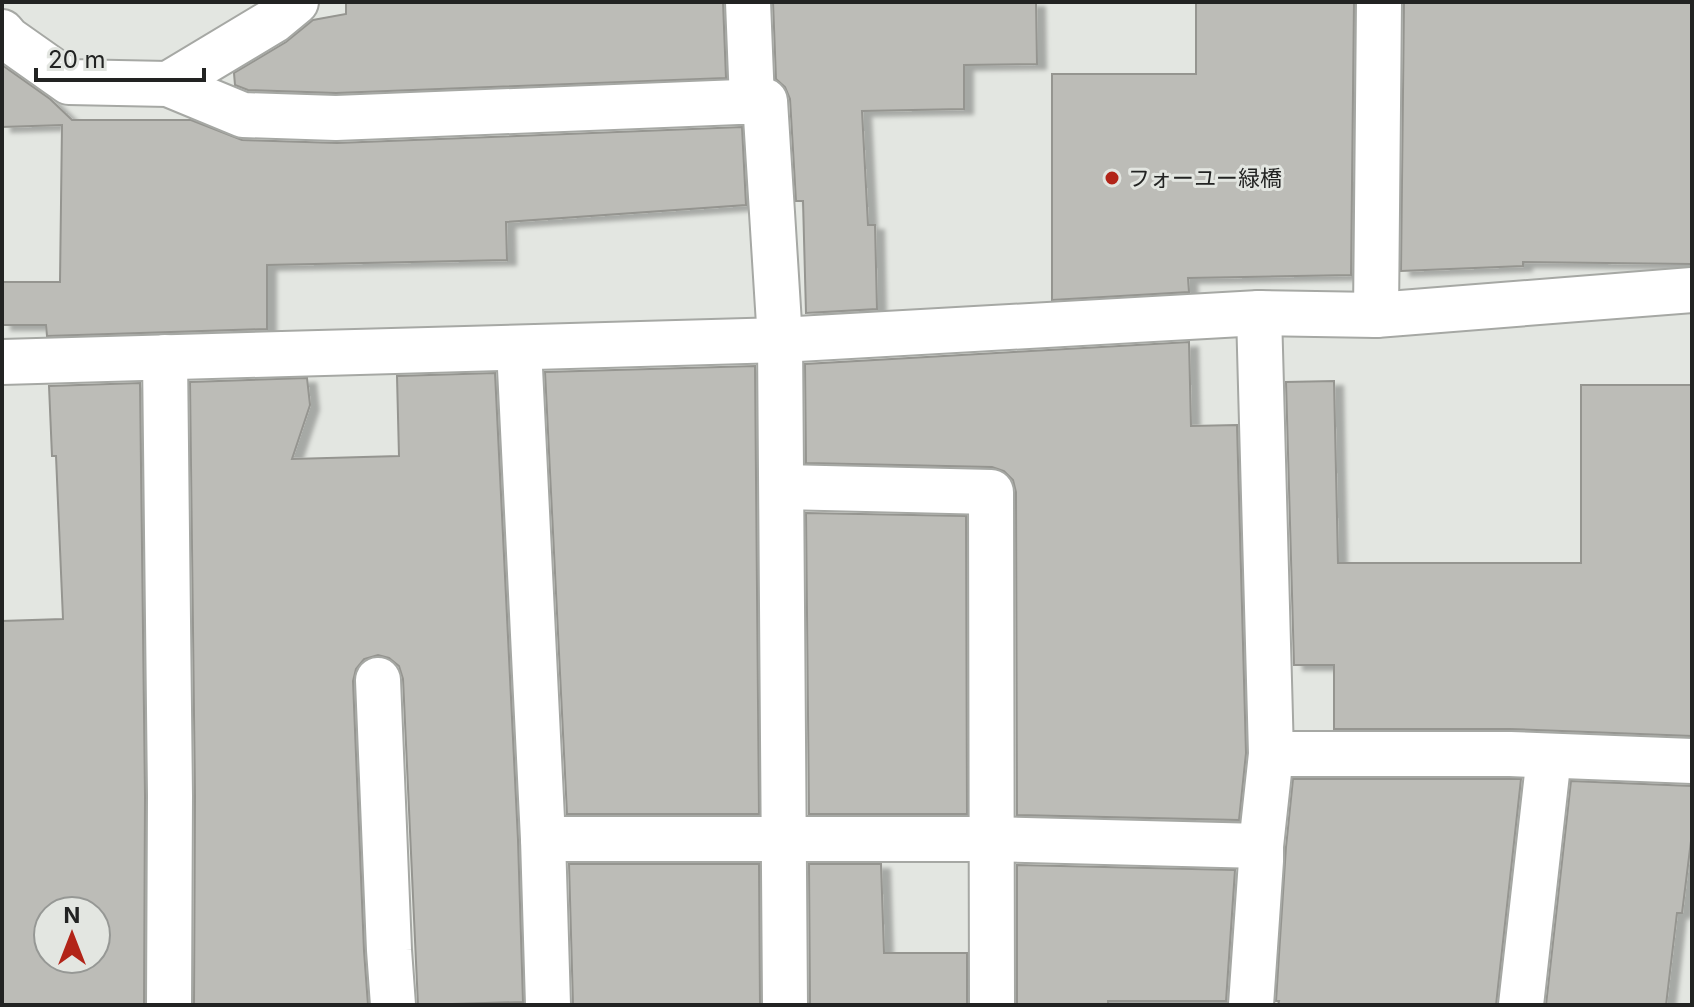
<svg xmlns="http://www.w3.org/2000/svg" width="1694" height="1007" font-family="Inter,'Noto Sans JP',sans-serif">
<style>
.building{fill:#bcbcb7;stroke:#959590;stroke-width:2;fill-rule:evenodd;filter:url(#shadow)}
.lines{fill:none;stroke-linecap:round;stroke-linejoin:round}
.minor-casing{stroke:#a6a8a4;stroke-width:48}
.minor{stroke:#fff;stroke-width:44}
.poi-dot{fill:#b22418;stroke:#e3e6e1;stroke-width:3}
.labels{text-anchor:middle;stroke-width:6;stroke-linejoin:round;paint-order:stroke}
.poi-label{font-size:22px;fill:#222322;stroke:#e3e6e1;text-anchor:start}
</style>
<defs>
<filter id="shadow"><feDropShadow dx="9" dy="5" stdDeviation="2" flood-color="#0004"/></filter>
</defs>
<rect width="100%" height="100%" fill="#e3e6e1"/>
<g class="building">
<polygon points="346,2 723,2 726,78 336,93 248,90 235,85 234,73 286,42 313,20 346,14"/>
<polygon points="773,2 1036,2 1037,64 964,65 964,109 862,111 868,225 875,225 877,309 806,313 803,201 796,201 790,99 785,87 776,79"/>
<polygon points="1196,2 1354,2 1351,275 1188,278 1189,292 1052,300 1052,74 1196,74"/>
<polygon points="1404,2 1692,2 1691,264 1523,262 1523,266 1401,271"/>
<polygon points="2,65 50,99 72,120 191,120 242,140 337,143 742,127 746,205 506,222 507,260 267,265 267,329 47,336 46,325 2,325 2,282 60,282 62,125 2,127"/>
<polygon points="1189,342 1191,426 1237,425 1246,753 1239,820 1017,815 1016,492 1013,480 1004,471 992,467 806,463 805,364"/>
<polygon points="755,366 759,814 567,814 545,372"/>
<polygon points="495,373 518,840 523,1002 418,1005 403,679 399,666 389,658 378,655 364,659 356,669 353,681 364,951 368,1005 194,1005 195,796 190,382 307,378 310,405 292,459 399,456 397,376"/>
<polygon points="1334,381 1338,563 1581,563 1581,385 1692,385 1692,736 1510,729 1334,729 1334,665 1294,665 1286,382"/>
<path d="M140,383L145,796L144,1005H2V621L63,619L56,456H52L49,386ZM48,911H96V959H48Z"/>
<polygon points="806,513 966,516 967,814 809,814"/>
<polygon points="1293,779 1521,779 1496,1005 1278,1005 1279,1001 1276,1001 1286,847"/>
<polygon points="1571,781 1692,786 1692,833 1682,913 1677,913 1666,1005 1546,1005"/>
<polygon points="569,864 759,864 760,1005 573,1005"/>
<polygon points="809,864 881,864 884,953 967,953 967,1005 810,1005"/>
<polygon points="1017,865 1235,870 1226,1001 1108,1001 1108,1005 1017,1005"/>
</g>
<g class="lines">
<g class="minor-casing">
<g id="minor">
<polyline points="748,2 752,101"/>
<polyline points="2,32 8,39 69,82 168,84 243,115 336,118 765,101 780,340 785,1005"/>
<polyline points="168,84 273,21 296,2"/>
<polyline points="1376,315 1379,2"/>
<polyline points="519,348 543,839 548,1005"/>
<polyline points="165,357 170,796 169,1005"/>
<polyline points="2,362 780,340 1259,313 1376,315 1692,290"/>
<polyline points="783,487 991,492 992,1005"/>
<polyline points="378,680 389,950 393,1005"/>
<polyline points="1271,754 1510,754 1692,761"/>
<polyline points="543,839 991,839 1261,846"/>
<polyline points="1251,1005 1261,861 1261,846 1271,754 1259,313"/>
<polyline points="1521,1005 1549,756"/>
</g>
</g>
<use href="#minor" class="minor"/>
</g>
<circle class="poi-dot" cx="1112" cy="178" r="8"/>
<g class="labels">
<g class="poi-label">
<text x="1128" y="186">フォーユー緑橋</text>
</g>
</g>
<rect width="1694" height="1007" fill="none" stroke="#222322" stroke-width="8"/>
<g transform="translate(72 935)"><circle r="38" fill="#e3e6e1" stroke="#969895" stroke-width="2"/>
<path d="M0-6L14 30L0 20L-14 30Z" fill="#b22418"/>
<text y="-12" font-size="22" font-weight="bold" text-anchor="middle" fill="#222322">N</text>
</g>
<path d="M36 68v12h168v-12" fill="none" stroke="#222322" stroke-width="4"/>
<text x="48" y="68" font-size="24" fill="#222322" stroke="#e3e6e1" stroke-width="6" paint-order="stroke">20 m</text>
</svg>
